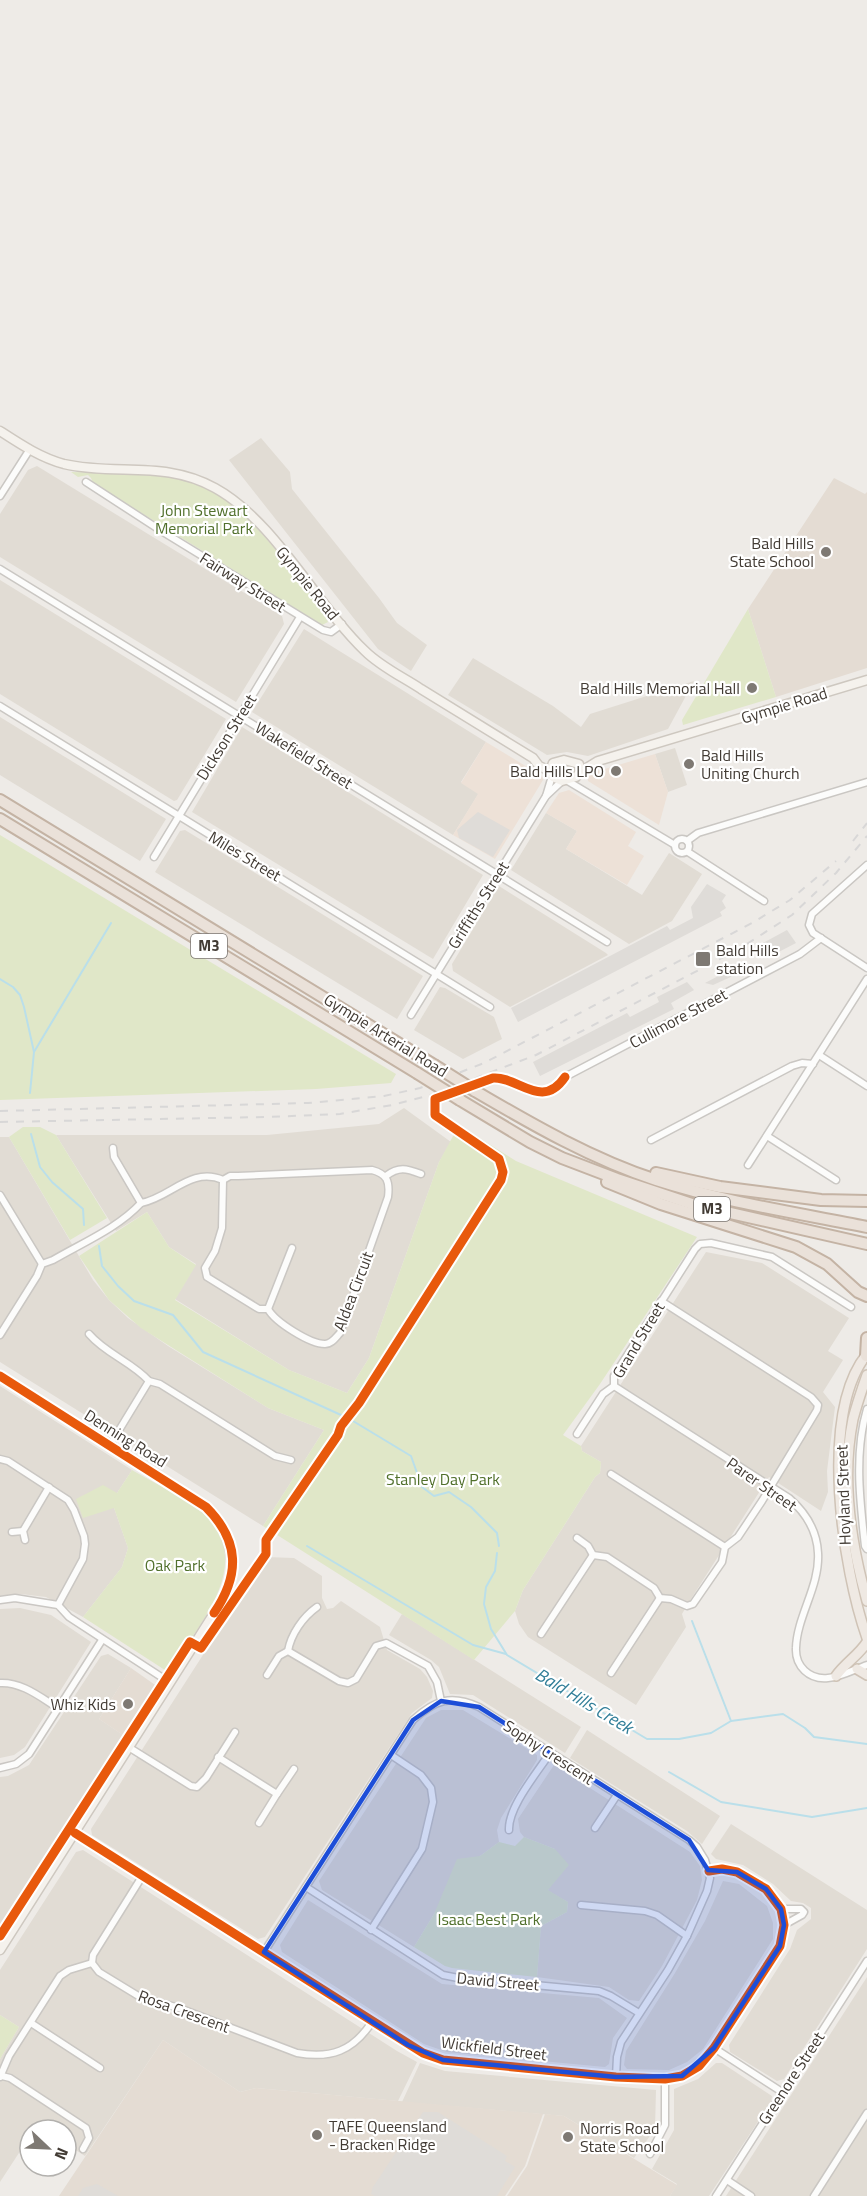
<svg xmlns="http://www.w3.org/2000/svg" width="867" height="2196" font-family="'Titillium Web',sans-serif">
<style>
.residential{fill:#e1dcd4}
.commercial{fill:#ede1d7}
.education{fill:#e4dcd3}
.green{fill:#e0e7c8}
.parking{fill:#dfdcd8}
.lines{fill:none;stroke-linecap:round;stroke-linejoin:round}
.stream{stroke:#badfea;stroke-width:2}
.street-casing{stroke:#cac7c3;stroke-width:9}
.secondary-casing{stroke:#cec8c0;stroke-width:11}
.primary-casing{stroke:#cfc3b6;stroke-width:12}
.highway-casing{stroke:#c4b3a4;stroke-width:14}
.street{stroke:#fcfcfb;stroke-width:6}
.secondary{stroke:#f5f2ed;stroke-width:8}
.primary{stroke:#efe9e3;stroke-width:9}
.highway{stroke:#eae1d9;stroke-width:10}
.rail{stroke:#d8d7d7;stroke-width:2;stroke-dasharray:8 8;stroke-linecap:butt}
.highway-bridge-casing{stroke:#c4b3a4;stroke-width:14;stroke-linecap:butt}
.highway-bridge{stroke:#eae1d9;stroke-width:10}
.cycleway-casing{stroke:#fff;stroke-width:13}
.cycleway{stroke:#e8590c;stroke-width:9}
.marked{fill:#1d4ed8;fill-opacity:0.2;stroke:#1d4ed8;stroke-width:4.5;stroke-linejoin:round}
.poi-dot{fill:#7e7973;stroke:#fff;stroke-width:2}
.labels{text-anchor:middle;stroke-width:4.5;stroke-linejoin:round;paint-order:stroke}
.shield{fill:#fff;stroke:#7b7671;stroke-width:1.5}
.shield-label{font-size:15px;font-weight:bold;fill:#423b34}
.park-label{font-size:16px;fill:#51702c;stroke:#fff}
.poi-label{font-size:16px;fill:#423b34;stroke:#fff;text-anchor:end}
.street-label{font-size:16px;fill:#423b34;stroke:#fff}
.water-label{font-size:18px;font-style:italic;fill:#317e98;stroke:#fff}
</style>
<rect width="100%" height="100%" fill="#eeebe7"/>
<g class="residential">
<polygon points="261,438 290,472 292,489 379,598 397,623 427,645 411,671 378,649 229,460"/>
<polygon points="37,466 282,616 284,624 236,702 0,557 0,514 28,470"/>
<polygon points="0,580 226,719 177,800 174,801 0,694"/>
<polygon points="304,629 486,742 461,782 479,793 453,835 252,712"/>
<polygon points="473,658 553,706 581,727 590,714 694,681 668,729 588,756 567,752 547,755 448,695"/>
<polygon points="0,717 166,819 140,861 0,775"/>
<polygon points="242,727 483,875 433,959 192,812"/>
<polygon points="675,748 687,785 668,792 655,754"/>
<polygon points="546,813 577,831 566,849 642,895 669,853 702,874 672,921 629,944 511,870"/>
<polygon points="185,830 423,976 397,1019 155,872 180,831"/>
<polygon points="499,886 606,953 608,955 510,1007 453,971 452,964"/>
<polygon points="440,987 445,988 494,1017 502,1039 463,1059 414,1030"/>
<polygon points="404,1108 451,1142 439,1162 369,1358 347,1393 289,1370 175,1299 196,1264 169,1247 147,1212 116,1231 56,1135 267,1135 379,1124"/>
<polygon points="0,1137 9,1137 93,1280 109,1300 128,1318 168,1346 268,1408 324,1430 263,1526 0,1362"/>
<polygon points="706,1252 762,1263 849,1318 828,1351 843,1360 823,1392 835,1407 827,1471 828,1492 821,1511 769,1477 689,1602 682,1614 686,1627 636,1705 528,1637 519,1624 515,1611 523,1590 595,1477 600,1473 601,1462 582,1451 581,1446"/>
<polygon points="0,1386 132,1470 117,1493 114,1508 128,1548 122,1567 83,1617 46,1597 21,1594 0,1596"/>
<polygon points="266,1557 294,1558 322,1576 322,1598 327,1609 333,1608 341,1601 380,1627 387,1650 420,1669 427,1677 433,1691 432,1698 412,1713 265,1937 258,1939 92,1835 91,1829"/>
<polygon points="20,1608 51,1615 91,1642 25,1747 14,1755 0,1758 0,1609"/>
<polygon points="402,1614 581,1727 565,1753 473,1695 450,1694 439,1667 431,1660 389,1635"/>
<polygon points="108,1654 131,1668 99,1719 126,1737 0,1932 0,1777 8,1776 29,1765 101,1656"/>
<polygon points="441,1710 463,1710 537,1755 537,1760 501,1818 497,1830 499,1842 480,1856 434,1914 414,1947 322,1890 319,1881 426,1718"/>
<polygon points="587,1730 720,1816 702,1844 687,1831 570,1758"/>
<polygon points="554,1765 690,1852 700,1866 702,1880 697,1900 662,1966 639,2001 629,2000 609,1987 537,1977 541,1926 567,1912 568,1902 548,1891 555,1849 524,1837 520,1832 518,1819"/>
<polygon points="731,1824 867,1910 867,1949 784,2079 777,2081 730,2052 729,2045 790,1949 797,1930 811,1919 811,1908 803,1903 791,1901 773,1884 743,1865 716,1859 711,1854"/>
<polygon points="83,1850 397,2051 417,2062 398,2101 256,2088 240,2092 163,2040 85,2156 66,2144 66,2130 44,2130 37,2126 34,2130 30,2130 30,2136 0,2182 0,2059 19,2027 0,2015 0,1970 76,1852"/>
<polygon points="723,1881 739,1884 767,1906 773,1923 773,1939 703,2049 687,2062 669,2070 627,2069 624,2065 626,2051 675,1973 705,1921"/>
<polygon points="308,1900 442,1984 599,1998 627,2018 613,2038 609,2064 605,2067 447,2052 424,2044 282,1952 280,1945"/>
<polygon points="867,1977 867,2196 726,2196"/>
<polygon points="420,2063 445,2071 656,2090 655,2129 634,2158 564,2116 402,2102"/>
<polygon points="716,2063 722,2063 772,2096 771,2102 709,2196 670,2196 677,2184 652,2169 674,2130 674,2089 698,2079"/>
</g>
<g class="commercial">
<polygon points="486,742 542,776 543,780 495,859 453,835 478,794 461,783"/>
<polygon points="655,754 668,792 659,825 588,781 588,774"/>
<polygon points="569,790 636,832 628,846 644,856 627,885 566,849 577,831 546,813 559,793"/>
</g>
<g class="education">
<polygon points="834,478 865,494 867,492 867,668 776,697 748,609"/>
<polygon points="131,1668 158,1687 126,1737 99,1719"/>
<polygon points="163,2040 240,2092 256,2088 543,2114 525,2166 505,2196 59,2196"/>
<polygon points="545,2114 564,2116 677,2185 670,2196 507,2196 527,2166"/>
</g>
<g class="green">
<path d="M71,472C105,473 142,470 176,477C240,490 284,562 322,610L328,622L322,625L93,483L91,478L88,475L78,477Z"/>
<polygon points="748,609 776,697 683,725 682,720"/>
<polygon points="0,835 396,1074 391,1083 316,1089 0,1100"/>
<polygon points="459,1125 516,1161 697,1237 600,1384 563,1435 581,1446 582,1451 601,1462 600,1473 595,1477 523,1590 515,1611 474,1660 263,1526 324,1430 268,1408 141,1328 109,1300 79,1256 147,1212 169,1247 196,1265 175,1300 289,1370 347,1393 369,1358 439,1162"/>
<polygon points="23,1127 40,1127 56,1135 107,1218 70,1240 9,1137"/>
<path d="M132,1470C154,1483 190,1500 207,1517C255,1567 196,1628 168,1672L83,1617L122,1567L128,1548L114,1508L83,1518L76,1499L103,1485L117,1493Z"/>
<polygon points="524,1837 555,1849 569,1865 548,1890 568,1902 567,1912 541,1926 537,1977 452,1968 445,1966 414,1947 434,1914 457,1859 480,1856 499,1842 515,1846"/>
<polygon points="0,2015 19,2027 0,2059"/>
</g>
<g class="parking">
<polygon points="478,812 510,830 493,857 459,838 457,830"/>
<polygon points="707,884 726,895 722,901 726,908 720,912 722,916 518,1022 511,1008 667,926 670,930 693,918 691,907"/>
<polygon points="787,930 796,943 769,957 763,943"/>
<polygon points="739,965 745,968 744,971 713,985 705,983"/>
<polygon points="687,982 694,990 671,1003 674,1009 540,1076 533,1062 627,1013 630,1017 659,1002 657,997"/>
<polygon points="423,2112 438,2112 507,2156 505,2161 515,2167 497,2196 375,2196 371,2194 373,2187"/>
<polygon points="97,2184 113,2193 118,2196 78,2196 83,2188"/>
</g>
<g class="lines">
<g class="stream">
<polyline points="0,979 13,987 20,995 24,1007 34,1052 30,1093"/>
<polyline points="34,1052 111,923"/>
<polyline points="31,1134 40,1167 52,1182 83,1209 84,1225"/>
<polyline points="99,1246 102,1266 118,1286 134,1301 173,1315 203,1352 341,1415"/>
<polyline points="353,1421 411,1456 422,1487 434,1496 449,1492 471,1507 497,1533 499,1546"/>
<polyline points="307,1546 473,1645 506,1654"/>
<polyline points="497,1553 495,1571 486,1587 484,1604 491,1629 507,1655 647,1739 679,1739 711,1733 731,1721 783,1714 805,1728 814,1737 867,1744"/>
<polyline points="692,1621 731,1721"/>
<polyline points="669,1772 721,1802 812,1817 867,1808"/>
</g>
<g class="street-casing">
<g id="street">
<polyline points="86,482 163,532 323,630 331,632 342,624"/>
<polyline points="0,496 30,449"/>
<polyline points="0,569 607,942"/>
<polyline points="0,706 490,1007"/>
<polyline points="566,780 675,845"/>
<polyline points="546,796 552,776"/>
<circle cx="682" cy="846" r="7"/>
<polyline points="687,841 698,833 867,782"/>
<polyline points="688,852 764,901"/>
<polyline points="154,857 300,617"/>
<polyline points="867,865 812,914 809,925 813,933 867,968"/>
<polyline points="411,1015 546,796 562,781"/>
<polyline points="819,1055 867,1086"/>
<polyline points="565,1077 800,954 821,938"/>
<polyline points="767,1136 836,1180"/>
<polyline points="651,1140 792,1066 802,1063 813,1064"/>
<polyline points="113,1148 114,1157 141,1203"/>
<polyline points="748,1165 867,979"/>
<path d="M372,1170C387,1174 390,1181 388,1197L340,1333C336,1337 332,1344 325,1344C310,1344 275,1322 268,1309H259L207,1277L205,1268L215,1251L222,1228L223,1180L230,1176H238Z"/>
<path d="M386,1176C399,1166 407,1169 421,1174"/>
<polyline points="0,1195 42,1264"/>
<polyline points="268,1309 292,1248"/>
<path d="M89,1334C106,1354 132,1362 149,1381L110,1445"/>
<path d="M0,1335L37,1276L42,1264L53,1260C82,1243 118,1228 141,1203C170,1198 191,1166 223,1180"/>
<polyline points="149,1381 160,1384 275,1456 291,1460"/>
<path d="M614,1386L789,1498C805,1512 817,1531 818,1553C820,1586 797,1616 796,1648C795,1666 809,1680 828,1678C841,1677 855,1669 867,1665"/>
<path d="M867,1409C854,1453 860,1501 865,1546L867,1549"/>
<polyline points="577,1434 603,1394 614,1386 614,1376 695,1249 700,1244 711,1243 772,1257 851,1307"/>
<polyline points="0,1459 8,1461 68,1500 74,1510 84,1536 85,1544 83,1559 58,1605"/>
<polyline points="611,1474 725,1547"/>
<polyline points="12,1532 23,1531"/>
<polyline points="577,1538 588,1546 593,1555 607,1557 654,1588 660,1598 671,1599 687,1606 693,1604 722,1562 725,1547 738,1537 762,1501 817,1410 818,1405 811,1397 661,1301"/>
<polyline points="25,1540 23,1531 49,1487"/>
<polyline points="0,1600 15,1598 58,1605 69,1617 169,1682"/>
<polyline points="541,1634 593,1555"/>
<path d="M288,1651C291,1634 303,1617 317,1607"/>
<polyline points="611,1673 660,1598"/>
<polyline points="267,1675 279,1656 288,1651 339,1681 348,1683 356,1679 376,1646 386,1643 428,1666 437,1682 441,1701"/>
<path d="M0,1683C22,1682 40,1697 58,1708"/>
<polyline points="130,1748 191,1786 197,1787 206,1778 235,1732"/>
<polyline points="218,1757 277,1794 294,1769"/>
<polyline points="0,1768 16,1764 29,1754 102,1640"/>
<polyline points="259,1823 277,1794"/>
<polyline points="595,1828 617,1795"/>
<path d="M509,1830C508,1807 537,1773 550,1753"/>
<polyline points="75,1833 423,2053 443,2060 616,2077 665,2079 682,2076 699,2066 714,2048 780,1946 784,1925 781,1909 766,1889 737,1872 722,1869 709,1871"/>
<path d="M143,1875L93,1955L92,1963L99,1972L140,1997L179,2008L297,2053C331,2059 353,2051 372,2022"/>
<polyline points="306,1887 443,1975 458,1978 599,1991 611,1996 639,2013"/>
<polyline points="581,1905 645,1911 657,1915 687,1936"/>
<polyline points="781,1909 801,1909 804,1912 802,1915 784,1925"/>
<polyline points="371,1930 422,1849 433,1802 431,1788 421,1775 391,1755"/>
<path d="M264,1952L413,1720C435,1700 451,1694 479,1707L689,1840L697,1847L705,1860L710,1878L707,1891L687,1936L668,1970L621,2042L617,2057L616,2077"/>
<polyline points="31,2023 100,2068"/>
<polyline points="714,2048 782,2092"/>
<polyline points="2,2076 10,2078 86,2128 89,2138 83,2149"/>
<polyline points="0,2077 9,2056 60,1976 69,1970 92,1963"/>
<polyline points="650,2154 665,2125 665,2079"/>
<polyline points="727,2180 751,2196"/>
<polyline points="716,2196 867,1961"/>
<polyline points="814,2196 867,2113"/>
</g>
</g>
<g class="secondary-casing">
<g id="secondary">
<path d="M0,431C20,444 41,458 64,464C117,476 165,460 215,488C275,521 316,604 365,651C381,667 403,677 421,689C459,712 496,735 533,758L539,766L550,771L553,777L562,781L576,777L580,772L598,761L867,680"/>
<polyline points="550,771 553,763 564,760 579,764 580,772"/>
<path d="M0,1376L206,1507C230,1531 239,1564 225,1596L0,1950"/>
</g>
</g>
<g class="primary-casing">
<g id="primary">
<path d="M867,1354C818,1414 843,1570 867,1638"/>
<path d="M867,1375C862,1389 857,1404 853,1419C841,1478 851,1544 867,1601"/>
<polyline points="857,1669 867,1675"/>
<path d="M836,1676C845,1663 859,1655 867,1642"/>
</g>
</g>
<g class="highway-casing">
<g id="highway">
<polyline points="0,800 434,1065"/>
<polyline points="0,819 417,1073"/>
<path d="M475,1091C533,1125 592,1159 656,1180C724,1202 797,1213 867,1227"/>
<polyline points="460,1100 530,1142 562,1158 617,1179 695,1205 867,1244"/>
<polyline points="656,1173 720,1187 821,1200 867,1201"/>
<polyline points="607,1182 661,1204 796,1247 827,1264 858,1292 867,1296"/>
<polyline points="866,1356 867,1338"/>
</g>
</g>
<use href="#street" class="street"/>
<use href="#secondary" class="secondary"/>
<use href="#primary" class="primary"/>
<use href="#highway" class="highway"/>
<g class="rail">
<polyline points="853,841 867,823"/>
<polyline points="0,1111 308,1103 384,1096 420,1088 484,1063 752,923 790,900 836,861"/>
<polyline points="0,1122 267,1117 340,1114 392,1105 431,1095 536,1055 739,949 792,915 836,873 867,836"/>
</g>
<g class="highway-bridge-casing">
<g id="highway-bridge">
<polyline points="434,1065 475,1091"/>
<polyline points="417,1073 460,1100"/>
</g>
</g>
<use href="#highway-bridge" class="highway-bridge"/>
<g class="cycleway-casing">
<g id="cycleway">
<path d="M0,1376L206,1507C240,1541 240,1575 214,1613"/>
<polyline points="75,1833 423,2053 443,2060 616,2077 665,2079 682,2076 699,2066 714,2048 780,1946 784,1925 781,1909 766,1889 737,1872 722,1869 709,1871"/>
<path d="M0,1936L190,1642L201,1648L266,1554V1540L338,1435L341,1426L359,1403L501,1180L503,1172L499,1159L435,1115V1099L493,1078C518,1076 542,1111 565,1077"/>
</g>
</g>
<use href="#cycleway" class="cycleway"/>
</g>
<path class="marked" d="M441,1701L479,1707L689,1840L708,1870L737,1872L766,1889L781,1909L784,1925L780,1946L714,2048L682,2076L616,2077L443,2060L408,2045L264,1952L413,1720Z"/>
<g class="poi-dot">
<circle cx="826" cy="552" r="6"/>
<circle cx="752" cy="688" r="6"/>
<circle cx="689" cy="764" r="6"/>
<circle cx="616" cy="771" r="6"/>
<rect x="695" y="951" width="16" height="16" rx="3"/>
<circle cx="128" cy="1704" r="6"/>
<circle cx="317" cy="2135" r="6"/>
<circle cx="568" cy="2137" r="6"/>
</g>
<g class="labels">
<g class="shield">
<rect x="191" y="934" width="36" height="24" rx="4.5"/>
<rect x="694" y="1197" width="36" height="24" rx="4.5"/>
</g>
<g class="shield-label">
<text x="209" y="951">M3</text>
<text x="712" y="1214">M3</text>
</g>
<g class="park-label">
<text x="204" y="516">John Stewart<tspan x="204" dy="18">Memorial Park</tspan></text>
<text x="443" y="1485">Stanley Day Park</text>
<text x="175" y="1571">Oak Park</text>
<text x="489" y="1925">Isaac Best Park</text>
</g>
<g class="poi-label">
<text x="814" y="549">Bald Hills<tspan x="814" dy="18">State School</tspan></text>
<text x="740" y="694">Bald Hills Memorial Hall</text>
<text x="701" y="761" text-anchor="start">Bald Hills<tspan x="701" dy="18">Uniting Church</tspan></text>
<text x="604" y="777">Bald Hills LPO</text>
<text x="716" y="956" text-anchor="start">Bald Hills<tspan x="716" dy="18">station</tspan></text>
<text x="116" y="1710">Whiz Kids</text>
<text x="329" y="2132" text-anchor="start">TAFE Queensland<tspan x="329" dy="18">- Bracken Ridge</tspan></text>
<text x="580" y="2134" text-anchor="start">Norris Road<tspan x="580" dy="18">State School</tspan></text>
</g>
<g class="street-label">
<text transform="translate(243 582) rotate(32)" y="6">Fairway Street</text>
<text transform="translate(308 583) rotate(51)" y="6">Gympie Road</text>
<text transform="translate(784 705) rotate(-17)" y="6">Gympie Road</text>
<text transform="translate(226 737) rotate(-58)" y="6">Dickson Street</text>
<text transform="translate(304 755) rotate(32)" y="6">Wakefield Street</text>
<text transform="translate(245 856) rotate(31)" y="6">Miles Street</text>
<text transform="translate(478 905) rotate(-58)" y="6">Griffiths Street</text>
<text transform="translate(678 1018) rotate(-28)" y="6">Cullimore Street</text>
<text transform="translate(386 1035) rotate(32)" y="6">Gympie Arterial Road</text>
<text transform="translate(353 1291) rotate(-69)" y="6">Aldea Circuit</text>
<text transform="translate(638 1340) rotate(-59)" y="6">Grand Street</text>
<text transform="translate(126 1438) rotate(32)" y="6">Denning Road</text>
<text transform="translate(762 1484) rotate(35)" y="6">Parer Street</text>
<text transform="translate(843 1495) rotate(-92)" y="6">Hoyland Street</text>
<text transform="translate(549 1752) rotate(33)" y="6">Sophy Crescent</text>
<text transform="translate(498 1981) rotate(5)" y="6">David Street</text>
<text transform="translate(184 2011) rotate(20)" y="6">Rosa Crescent</text>
<text transform="translate(494 2048) rotate(7)" y="6">Wickfield Street</text>
<text transform="translate(791 2078) rotate(-57)" y="6">Greenore Street</text>
</g>
<g class="water-label">
<text transform="translate(584 1701) rotate(31)" y="6">Bald Hills Creek</text>
</g>
</g>
<g transform="translate(48 2148) rotate(113)"><circle r="28" fill="#ffffff" stroke="#b3b1ae" stroke-width="1.5"/>
<path d="M0-4.5L10 22L0 15L-10 22Z" fill="#7e7973"/>
<text y="-9" font-size="16" font-weight="bold" text-anchor="middle" fill="#423b34">N</text>
</g>
</svg>
